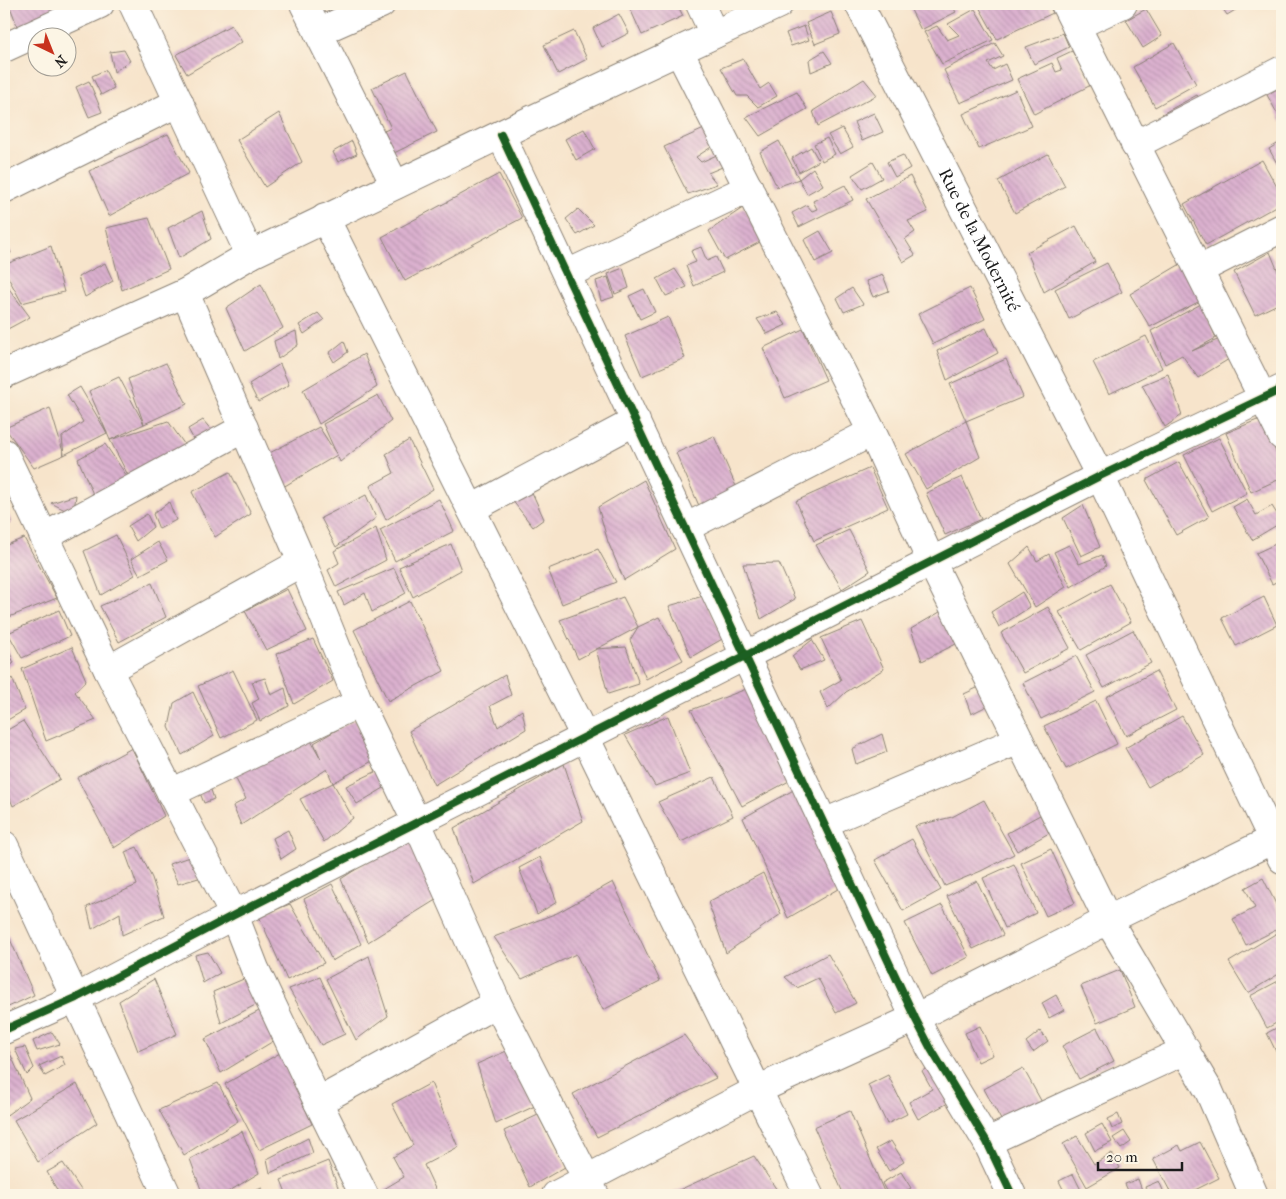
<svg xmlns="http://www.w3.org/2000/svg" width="1286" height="1199" font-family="'IM FELL French Canon',serif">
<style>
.building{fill:url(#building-back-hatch)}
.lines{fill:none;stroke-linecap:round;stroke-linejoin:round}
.minor-casing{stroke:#8a8074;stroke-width:30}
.minor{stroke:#fff;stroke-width:28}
.cycleway-casing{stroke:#fcf5e5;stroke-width:11}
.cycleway{stroke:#1b5e20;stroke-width:8}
.labels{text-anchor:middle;stroke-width:4.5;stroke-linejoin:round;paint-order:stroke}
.street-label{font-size:18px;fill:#1c1c1c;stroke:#fcf5e5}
</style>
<defs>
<pattern id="building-back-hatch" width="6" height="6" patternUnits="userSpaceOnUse" patternTransform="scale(1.25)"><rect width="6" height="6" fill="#dbb1cf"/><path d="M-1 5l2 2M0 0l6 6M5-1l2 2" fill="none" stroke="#bb98b1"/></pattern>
</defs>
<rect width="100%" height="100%" fill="#fcf5e5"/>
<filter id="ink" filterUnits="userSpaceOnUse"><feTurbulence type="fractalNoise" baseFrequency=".02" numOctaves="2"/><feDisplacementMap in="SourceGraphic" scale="10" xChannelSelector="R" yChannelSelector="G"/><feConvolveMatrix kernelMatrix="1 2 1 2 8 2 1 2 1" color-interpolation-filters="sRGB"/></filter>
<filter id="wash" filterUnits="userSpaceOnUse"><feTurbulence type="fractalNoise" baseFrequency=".0096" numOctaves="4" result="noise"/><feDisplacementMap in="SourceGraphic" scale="20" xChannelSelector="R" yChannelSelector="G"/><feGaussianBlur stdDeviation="1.12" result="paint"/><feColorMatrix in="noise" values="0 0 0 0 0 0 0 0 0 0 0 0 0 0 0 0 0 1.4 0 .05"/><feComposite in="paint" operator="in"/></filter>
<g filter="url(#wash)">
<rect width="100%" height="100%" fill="#f7e4cb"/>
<g id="blocks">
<g class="building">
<polygon points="9,4 54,4 57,12 18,28"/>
<polygon points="628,4 677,4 683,16 642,35"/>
<polygon points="908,4 922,4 926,10 930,8 927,4 951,4 956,12 921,30"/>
<polygon points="981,4 997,4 999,7 1002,5 1001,4 1048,4 1053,13 997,39 978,5"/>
<polygon points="1225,4 1241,4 1242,6 1227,15 1221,6"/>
<polygon points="975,9 993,40 942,64 924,32 937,26 947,40 959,35 948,24"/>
<polygon points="1146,9 1162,36 1143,48 1126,20"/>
<polygon points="831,12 840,34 815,44 806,23"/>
<polygon points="619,14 629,33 602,47 593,28"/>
<polygon points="231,25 242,42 187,74 176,55"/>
<polygon points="804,26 809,40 791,46 786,33"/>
<polygon points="574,31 587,59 558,74 544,45"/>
<polygon points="1063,33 1069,47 1034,64 1026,47"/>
<polygon points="995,43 1003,56 988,63 993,70 1005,64 1012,80 960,103 944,70"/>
<polygon points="1174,43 1196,84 1155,107 1133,67"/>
<polygon points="124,50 130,61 114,72 110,52"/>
<polygon points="824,51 832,63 811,72 809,60"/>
<polygon points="1072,51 1091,85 1034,114 1017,79 1052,63 1056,72 1062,70 1057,58"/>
<polygon points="743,59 760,89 769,83 777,96 758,107 747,96 737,96 721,68"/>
<polygon points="105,70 114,88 101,95 92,76"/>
<polygon points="407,71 437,132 394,153 384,131 391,128 372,88"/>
<polygon points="864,79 877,95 818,126 813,111"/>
<polygon points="89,81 102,112 89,117 76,87"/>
<polygon points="1282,86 1282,122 1267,95"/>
<polygon points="1016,90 1032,126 979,149 963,114"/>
<polygon points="797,92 807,109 760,136 746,117"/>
<polygon points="1197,95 1203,105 1168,125 1162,114"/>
<polygon points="279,113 302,162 265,187 237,140"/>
<polygon points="874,113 883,132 862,141 854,122"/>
<polygon points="842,128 853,147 840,154 828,135"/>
<polygon points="584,129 595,149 576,160 565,139"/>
<polygon points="704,129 716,144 696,157 701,162 719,154 727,165 708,173 717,184 688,194 664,147"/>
<polygon points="168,134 189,173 109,216 89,171"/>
<polygon points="827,138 835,154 822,161 814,144"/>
<polygon points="352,141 357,154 338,162 333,152"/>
<polygon points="779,141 799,179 777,187 760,152"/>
<polygon points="1282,141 1282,166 1279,167 1269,149"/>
<polygon points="811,147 819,161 799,172 792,158"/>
<polygon points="1048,154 1065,186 1015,213 998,181"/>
<polygon points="903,155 910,168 895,177 887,162"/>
<polygon points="1262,160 1282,196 1282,203 1206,245 1184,204"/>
<polygon points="873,162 882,178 862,189 852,175"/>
<polygon points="813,168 823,185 807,194 799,179"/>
<polygon points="499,174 522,218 405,281 382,237"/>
<polygon points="910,176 928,212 908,221 915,232 905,239 915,255 903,262 866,199"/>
<polygon points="845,185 853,200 799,227 792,213 807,205 812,211 817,209 813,201"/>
<polygon points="744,207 762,241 725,260 709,231"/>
<polygon points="578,209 594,225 577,235 566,219"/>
<polygon points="202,211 211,239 179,258 168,228"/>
<polygon points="149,218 169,269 122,290 106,228"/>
<polygon points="1076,226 1095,262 1044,292 1027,252"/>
<polygon points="820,231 833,253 815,262 804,240"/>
<polygon points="4,236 11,253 4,256"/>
<polygon points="51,246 64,292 22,303 4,270 4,265"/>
<polygon points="701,247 707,261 716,257 723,272 694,286 686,266 696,262 691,251"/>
<polygon points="1270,252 1282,281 1282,302 1255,315 1234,272"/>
<polygon points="1184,262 1202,300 1150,327 1130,294"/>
<polygon points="105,263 113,281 85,297 78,277"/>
<polygon points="1107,263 1122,292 1069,319 1055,289"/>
<polygon points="623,268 629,288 615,294 608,274"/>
<polygon points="675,269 687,287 666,296 657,279"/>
<polygon points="883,275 889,291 873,297 866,281"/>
<polygon points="608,277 614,297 601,301 596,281"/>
<polygon points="4,282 30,317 4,331"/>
<polygon points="261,284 283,328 245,351 226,308"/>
<polygon points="852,288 863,304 844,312 837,298"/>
<polygon points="970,288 985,319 933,344 918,314"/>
<polygon points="644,289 655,312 640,319 629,296"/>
<polygon points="1201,304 1216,338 1192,351 1222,338 1234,356 1198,378 1182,355 1165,364 1151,331"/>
<polygon points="777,312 786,325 767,334 757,319"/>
<polygon points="318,313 324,320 304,334 299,325"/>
<polygon points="668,317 685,358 642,376 625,336"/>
<polygon points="986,328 998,353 947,380 937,351"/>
<polygon points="803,329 826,380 785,398 763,348"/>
<polygon points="296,331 298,345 278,359 274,341"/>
<polygon points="1146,336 1162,368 1109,394 1093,362"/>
<polygon points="344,341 348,352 334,362 329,353"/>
<polygon points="364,354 377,387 319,424 303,390"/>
<polygon points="1006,359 1023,397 966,421 980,457 926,489 906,454 966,421 950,384"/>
<polygon points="166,363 187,404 110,440 168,421 187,448 133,485 110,440 89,391 119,377 144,424 128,379"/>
<polygon points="280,364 289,385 258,402 249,384"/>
<polygon points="1168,374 1182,415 1165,427 1142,385"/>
<polygon points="80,387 107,433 64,455 34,468 5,428 50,408 64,455 62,437 83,422 67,395"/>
<polygon points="378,395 391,421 340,462 337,455 278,490 262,457 319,427 337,455 323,424"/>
<polygon points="1262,418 1282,467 1282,478 1251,492 1226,433"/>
<polygon points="203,420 212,431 194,440 188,429"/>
<polygon points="714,436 738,491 700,508 676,453"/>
<polygon points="1219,438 1247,493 1212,511 1184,455"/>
<polygon points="409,440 433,489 386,520 370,486 394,473 386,454"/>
<polygon points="105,444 133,485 95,499 78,459"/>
<polygon points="1179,462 1209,517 1176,535 1146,480"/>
<polygon points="870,468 888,508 814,541 796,501"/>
<polygon points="230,472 251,514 215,537 192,492"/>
<polygon points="962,477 981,519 945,535 926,493"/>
<polygon points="644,480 675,549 624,580 608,542 598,507"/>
<polygon points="531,490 544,519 533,527 512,500"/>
<polygon points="76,495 75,503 67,511 51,503"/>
<polygon points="366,495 376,518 336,547 321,518"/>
<polygon points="439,499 454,531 395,561 380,530"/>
<polygon points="1247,499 1256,515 1272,506 1282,522 1252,540 1233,507"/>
<polygon points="169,502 176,520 159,529 153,514"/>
<polygon points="4,503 12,523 4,527"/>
<polygon points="1083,505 1100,547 1081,556 1063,518"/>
<polygon points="147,514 153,527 136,541 128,526"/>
<polygon points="376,528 386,560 336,587 328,570 339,563 334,551"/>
<polygon points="849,530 870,571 842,589 816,545"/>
<polygon points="116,535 135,575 101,595 84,551"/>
<polygon points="24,538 57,598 4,619 4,546"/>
<polygon points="1282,541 1282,579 1272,584 1256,553"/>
<polygon points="158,542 168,560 140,575 131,559"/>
<polygon points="451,544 461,570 413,597 399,567"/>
<polygon points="1069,545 1079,564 1102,555 1106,566 1071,587 1054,552"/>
<polygon points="1029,547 1037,561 1049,554 1066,587 1035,607 1010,564"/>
<polygon points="598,549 616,582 562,604 548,569"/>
<polygon points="779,563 795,599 761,619 743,564"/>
<polygon points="394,568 406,593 372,612 365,593 344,605 338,592"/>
<polygon points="152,583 166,617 119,642 100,606"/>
<polygon points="1110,584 1131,622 1081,650 1059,612"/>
<polygon points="287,589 307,631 266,650 245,611"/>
<polygon points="1022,592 1030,607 999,627 991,612"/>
<polygon points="703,596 724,638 691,657 669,606"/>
<polygon points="623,597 638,627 578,659 560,620"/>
<polygon points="1264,597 1277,625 1236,646 1222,618"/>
<polygon points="410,601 444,671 388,701 354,630"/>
<polygon points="1048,607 1070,648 1023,673 1001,633"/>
<polygon points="945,609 956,644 922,661 911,629"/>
<polygon points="59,610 70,636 22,658 8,633"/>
<polygon points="659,617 683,660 646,679 630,640 638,627"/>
<polygon points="862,621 884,669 846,692 828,709 820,692 841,680 821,638"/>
<polygon points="1133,630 1151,663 1104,688 1086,655"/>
<polygon points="313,639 333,681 294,704 276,654"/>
<polygon points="4,640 14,663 4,670"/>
<polygon points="812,640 824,660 800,670 792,656"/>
<polygon points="72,647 86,680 75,692 96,720 46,741 22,669"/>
<polygon points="626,647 639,684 608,694 596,649"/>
<polygon points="1076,656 1095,692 1041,719 1023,683"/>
<polygon points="233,670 257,720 221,738 198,686"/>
<polygon points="1156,671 1176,710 1126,736 1106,697"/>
<polygon points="505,675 511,695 490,706 498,727 522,710 526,729 434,785 409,731"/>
<polygon points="12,678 25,710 4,722 4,684"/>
<polygon points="265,678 271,695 285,688 289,706 260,721 252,703 259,699 252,682"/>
<polygon points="979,687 987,706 971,714 964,694"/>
<polygon points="749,688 791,780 742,806 691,710"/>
<polygon points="193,692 214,736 182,755 169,727 174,703"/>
<polygon points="1096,701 1117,744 1066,769 1044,726"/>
<polygon points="668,716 690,773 655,786 625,735"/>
<polygon points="1182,716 1204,755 1148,787 1125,748"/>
<polygon points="354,720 374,760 333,783 327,769 241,825 233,806 246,799 232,771 272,749 277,759 275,753 309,737 321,759 314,743"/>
<polygon points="23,721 60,779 13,806 4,784 4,732"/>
<polygon points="882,734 887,752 856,764 852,749"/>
<polygon points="132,748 164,816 114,848 77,778"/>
<polygon points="564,764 583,821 474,884 454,828"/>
<polygon points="377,771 384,788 357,804 346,786"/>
<polygon points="714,777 733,816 681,842 658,802"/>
<polygon points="333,783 353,818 324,842 300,799"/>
<polygon points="210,787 214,799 204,803 200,793"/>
<polygon points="799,787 843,886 788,918 743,818"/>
<polygon points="984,800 1014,854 981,871 945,886 915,826 952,817"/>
<polygon points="1040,815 1049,833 1017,851 1007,833"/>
<polygon points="288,830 296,849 281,859 273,838"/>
<polygon points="413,836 442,896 368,942 341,879 376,856"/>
<polygon points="912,839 941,890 903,911 875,860"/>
<polygon points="137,847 152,878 164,916 122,935 120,913 92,929 87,907 137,885 125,852"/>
<polygon points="1051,849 1075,903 1046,916 1021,863"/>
<polygon points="192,856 202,877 178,884 169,864"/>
<polygon points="540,857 557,902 537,914 519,868"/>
<polygon points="1014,864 1036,913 1005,928 983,878"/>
<polygon points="763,873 781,914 726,953 708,902"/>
<polygon points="1263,878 1282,916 1282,927 1246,945 1233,919 1255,908 1245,888"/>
<polygon points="977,881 1003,935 973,949 947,896"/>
<polygon points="613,882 660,981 603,1010 576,954 522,979 494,937 557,913"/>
<polygon points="332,884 361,944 332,961 304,899"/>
<polygon points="290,904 324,963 287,980 259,916"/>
<polygon points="942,905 969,957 932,976 905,923"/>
<polygon points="4,925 34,995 4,1009"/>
<polygon points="1282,930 1282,972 1248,993 1229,962"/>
<polygon points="208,952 220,973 203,983 195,955"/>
<polygon points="828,954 856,1003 836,1013 818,978 797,988 785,977"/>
<polygon points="369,956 388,1016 356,1040 326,979"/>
<polygon points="1120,970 1135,1007 1097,1023 1081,986"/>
<polygon points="320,977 345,1034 321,1045 289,989"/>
<polygon points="246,978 261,1002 221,1023 213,992"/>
<polygon points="154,979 177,1034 138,1051 119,1001"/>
<polygon points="1282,979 1282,1020 1267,1028 1250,996"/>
<polygon points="1056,995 1064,1010 1049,1018 1042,1003"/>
<polygon points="261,1010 275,1040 221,1073 205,1039"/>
<polygon points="1282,1025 1282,1064 1267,1033"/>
<polygon points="980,1026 993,1055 978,1062 965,1033"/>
<polygon points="1097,1028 1114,1061 1079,1079 1062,1046"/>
<polygon points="1040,1031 1048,1041 1033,1052 1026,1042"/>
<polygon points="52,1032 60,1044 37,1051 33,1041"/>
<polygon points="684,1035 716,1078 597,1137 573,1094"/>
<polygon points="25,1047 34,1068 27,1075 15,1049"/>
<polygon points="511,1049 535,1106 496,1124 477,1064"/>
<polygon points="9,1051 30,1098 4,1117 4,1053"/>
<polygon points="280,1053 312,1124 259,1150 225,1084"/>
<polygon points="61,1056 65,1065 45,1076 39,1066"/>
<polygon points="933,1065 952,1101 918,1119 909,1102 932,1089 922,1071"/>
<polygon points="1023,1068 1044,1106 1005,1127 984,1089"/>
<polygon points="888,1075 907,1114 887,1124 868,1085"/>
<polygon points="218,1083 238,1121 184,1155 159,1110"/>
<polygon points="431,1083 458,1147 424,1165 438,1195 387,1195 384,1189 404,1177 393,1157 413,1145 392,1104"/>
<polygon points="77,1084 97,1123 38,1162 14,1120"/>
<polygon points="850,1111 885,1194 882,1195 844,1195 814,1127"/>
<polygon points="1118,1114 1122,1124 1112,1129 1108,1119"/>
<polygon points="538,1115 565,1167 530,1187 504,1131"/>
<polygon points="1102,1124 1112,1142 1095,1151 1086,1133"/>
<polygon points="242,1131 259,1173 223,1195 203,1195 190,1159"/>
<polygon points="1124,1131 1131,1142 1121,1149 1113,1138"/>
<polygon points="1077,1136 1094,1164 1112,1153 1120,1168 1087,1187 1063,1144"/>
<polygon points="308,1138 313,1153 270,1173 267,1159"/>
<polygon points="891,1141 904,1162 889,1171 876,1149"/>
<polygon points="1200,1142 1219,1178 1185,1195 1172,1195 1153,1159 1179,1145 1182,1151"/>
<polygon points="754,1156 779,1193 775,1195 668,1195"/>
<polygon points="328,1161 341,1195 287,1195 281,1180"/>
<polygon points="63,1163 83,1193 79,1195 60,1195 47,1172"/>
<polygon points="901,1172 911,1188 899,1195 888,1195 882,1183"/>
<polygon points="1073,1174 1081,1190 1071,1195 1066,1195 1059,1181"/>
<polygon points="1138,1179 1143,1193 1138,1195 1130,1195 1125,1184"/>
<polygon points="1159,1181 1165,1195 1149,1195 1145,1187"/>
<polygon points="262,1188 266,1195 245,1195"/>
</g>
</g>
</g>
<g filter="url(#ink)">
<use href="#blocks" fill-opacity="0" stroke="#8a8074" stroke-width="1"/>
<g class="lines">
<g class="minor-casing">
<g id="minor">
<polyline points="133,4 250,255"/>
<polyline points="304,4 395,185"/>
<polyline points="700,4 714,34"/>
<path id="s1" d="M859,4L1100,476L1282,859"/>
<polyline points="1065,4 1282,436"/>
<polyline points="1076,26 1123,4"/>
<polyline points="318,32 381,4"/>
<polyline points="4,48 100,4"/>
<polyline points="679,51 872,432 685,528"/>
<polyline points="501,135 915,1018 931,1049 987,1142 1012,1195"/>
<polyline points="1135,145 1282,70"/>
<polyline points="4,189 179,102"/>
<polyline points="325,218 585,737 809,1195"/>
<polyline points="1199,270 1282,228"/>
<polyline points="567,274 749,188"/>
<polyline points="185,293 302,562 359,703 417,823 497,1003 595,1195"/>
<polyline points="4,374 185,293 250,255 531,120 779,4"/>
<polyline points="872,432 931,561 1108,920 1209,1091 1254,1195"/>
<polyline points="4,453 108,670 234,915 255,969 318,1102 364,1195"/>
<polyline points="471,509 636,421"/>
<polyline points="44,537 244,428"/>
<polyline points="108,670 302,562"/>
<polyline points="171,793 359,703"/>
<polyline points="824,823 1019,740"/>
<polyline points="4,845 167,1195"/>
<polyline points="4,1030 76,998 234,915 1100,476 1282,389"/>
<polyline points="318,1102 497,1003"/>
<polyline points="987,1142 1186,1050"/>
<polyline points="556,1195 757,1090 915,1018 1108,920 1282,835"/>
</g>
</g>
<use href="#minor" class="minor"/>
<g class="cycleway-casing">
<g id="cycleway">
<polyline points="501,135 915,1018 931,1049 987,1142 1012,1195"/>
<polyline points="4,1030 76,998 234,915 1100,476 1282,389"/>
</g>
</g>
<use href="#cycleway" class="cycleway"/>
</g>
</g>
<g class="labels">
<g class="street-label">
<text dy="6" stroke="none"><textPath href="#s1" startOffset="265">Rue de la Modernité</textPath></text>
</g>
</g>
<rect width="1286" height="1199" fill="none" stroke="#fcf5e5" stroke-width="20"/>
<g transform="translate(52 52) rotate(137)"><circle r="24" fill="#fcf5e5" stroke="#a29e95"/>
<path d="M0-4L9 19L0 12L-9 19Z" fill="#c8321e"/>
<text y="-8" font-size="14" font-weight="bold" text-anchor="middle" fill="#1c1c1c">N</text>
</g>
<path d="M1098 1162v8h84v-8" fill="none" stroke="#1c1c1c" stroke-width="2.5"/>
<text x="1106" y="1162" font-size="15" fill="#1c1c1c" stroke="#fcf5e5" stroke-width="4" paint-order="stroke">20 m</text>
</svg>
